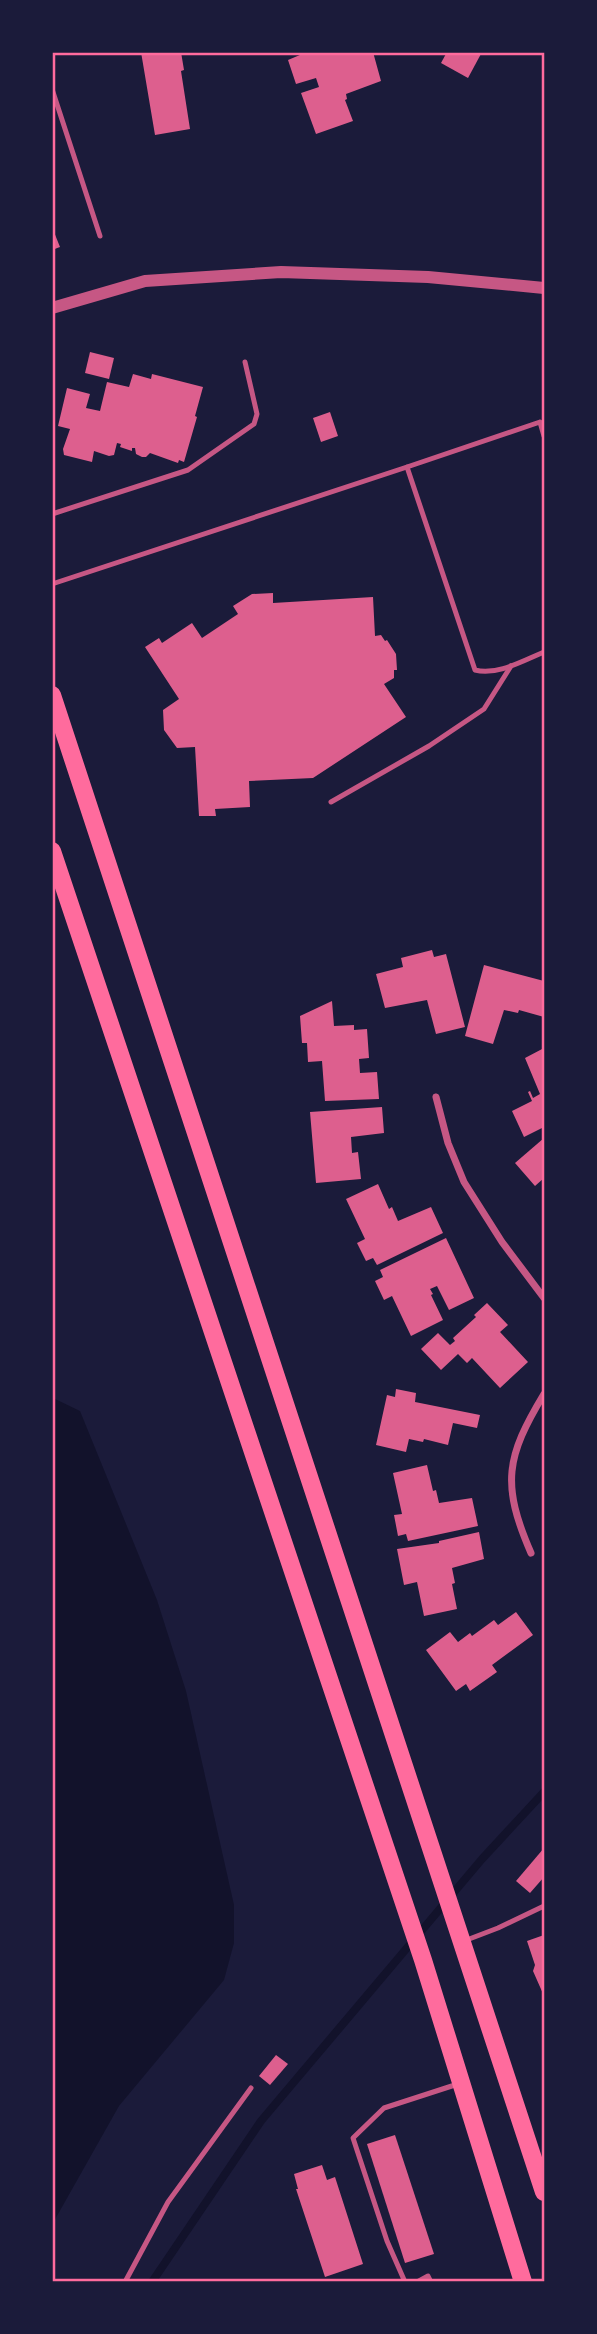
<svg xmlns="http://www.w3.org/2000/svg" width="597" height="2334" font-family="Poppins,sans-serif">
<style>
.water{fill:#12122b}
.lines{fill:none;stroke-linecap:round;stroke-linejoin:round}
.stream{stroke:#12122b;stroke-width:8}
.building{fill:#dd5f8e}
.service{stroke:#c65784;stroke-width:5}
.minor{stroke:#c65784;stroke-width:7}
.tertiary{stroke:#c65784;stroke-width:12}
.primary{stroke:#ff6b9d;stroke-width:18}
.neatline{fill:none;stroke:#ff6b9d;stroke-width:2.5}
</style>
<rect width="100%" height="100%" fill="#1b1b3a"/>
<polygon class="water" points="53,1398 80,1411 157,1600 186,1691 234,1905 234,1943 224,1980 119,2106 53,2223"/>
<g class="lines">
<polyline class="stream" points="152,2282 261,2121 482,1859 544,1792"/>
</g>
<g class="building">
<polygon points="141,52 181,52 184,70 181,71 190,129 155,135"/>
<polygon points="307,52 373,52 381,81 346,94 347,99 345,100 353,121 316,134 301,93 319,87 316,78 296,84 288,60"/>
<polygon points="447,52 482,52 468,78 441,63"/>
<polygon points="52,227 60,247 52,250"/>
<polygon points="90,352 114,358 109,379 85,373"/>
<polygon points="133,374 151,379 152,374 203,387 195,416 197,417 184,462 179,460 178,463 150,453 146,457 142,457 136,454 135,448 132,448 132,451 120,447 121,444 117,443 114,455 109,456 94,451 92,462 64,455 63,449 70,429 58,426 67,388 90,394 86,408 100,411 107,382 129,387"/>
<polygon points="330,412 338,436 321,442 313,418"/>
<polygon points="273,593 273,603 373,597 375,636 381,635 385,641 387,640 396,654 397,670 394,670 394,678 384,684 406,717 313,778 249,781 250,807 215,809 216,816 199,816 195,747 177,748 164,730 163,710 179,699 145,647 159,638 162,643 192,623 202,638 238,614 233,606 252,594"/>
<polygon points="432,950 434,957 446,954 465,1027 436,1034 427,1000 385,1008 376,974 403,967 401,958"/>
<polygon points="484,965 544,981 544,1017 519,1010 518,1013 504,1010 493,1044 465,1036"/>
<polygon points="332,1001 334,1026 354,1025 354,1030 367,1029 369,1058 359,1059 360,1073 377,1072 379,1099 325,1101 322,1061 308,1062 307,1043 302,1043 300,1016"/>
<polygon points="544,1048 544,1127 524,1137 512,1111 532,1101 528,1092 530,1091 533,1098 540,1094 525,1058"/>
<polygon points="382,1107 384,1133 351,1137 352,1153 358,1152 361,1179 316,1183 310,1112"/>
<polygon points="544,1138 544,1178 535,1186 515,1163"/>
<polygon points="378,1184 389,1209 392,1207 398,1221 431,1207 443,1233 377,1265 373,1258 366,1261 357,1243 365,1239 346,1199"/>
<polygon points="446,1238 474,1298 449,1310 437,1286 430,1289 433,1294 431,1295 443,1320 411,1336 392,1296 384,1300 375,1281 383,1277 380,1270"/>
<polygon points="487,1303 508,1325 500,1332 528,1362 500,1388 472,1358 467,1363 458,1354 441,1370 421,1349 438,1333 450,1345 455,1341 453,1338 476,1317 474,1315"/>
<polygon points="396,1389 416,1393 415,1402 480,1415 477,1428 453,1423 448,1445 424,1439 423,1442 409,1439 406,1452 376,1445 387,1395 395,1397"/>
<polygon points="427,1465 433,1491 436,1490 439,1503 472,1498 478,1526 408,1541 406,1534 398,1536 394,1515 402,1514 393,1473"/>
<polygon points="479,1532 484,1559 452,1568 455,1583 452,1584 457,1609 424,1616 417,1582 404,1585 397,1549 439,1543 439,1541"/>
<polygon points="516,1612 533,1635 492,1665 497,1672 470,1691 466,1684 456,1691 426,1650 450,1632 458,1642 470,1633 472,1636 494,1620 498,1625"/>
<polygon points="544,1848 544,1877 530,1893 516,1881"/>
<polygon points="544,1935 544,1996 533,1971 535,1965 527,1941"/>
<polygon points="276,2055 288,2064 270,2085 259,2076"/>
<polygon points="395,2135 434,2254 405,2263 367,2144"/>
<polygon points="322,2165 327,2180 335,2177 363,2264 325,2277 296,2189 298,2189 294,2174"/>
</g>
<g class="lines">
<g class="service">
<polyline points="52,89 100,236"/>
<path d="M544,436L540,422L407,467L475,670C497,676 524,660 544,652"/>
<polyline points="52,514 188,470 254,424 257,414 245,362"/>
<polyline points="52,584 407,467"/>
<polyline points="331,802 429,746 484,709 511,666"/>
<polyline points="464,1941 498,1928 544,1906"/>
<polyline points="125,2282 168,2202 251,2088"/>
<polyline points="405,2282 387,2241 353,2138 384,2108 458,2084"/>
<polyline points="417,2282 428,2276 431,2282"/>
</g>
<g class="minor">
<polyline points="436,1097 448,1143 464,1182 502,1242 544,1298"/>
<path d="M531,1553C501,1484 506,1457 544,1394"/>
</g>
<polyline class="tertiary" points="52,308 145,281 281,272 428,277 544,288"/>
<g class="primary">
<polyline points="52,695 544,2192"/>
<polyline points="52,851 423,1960 523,2282"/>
</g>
</g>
<rect width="597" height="2334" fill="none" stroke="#1b1b3a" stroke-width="108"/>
<rect x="54" y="54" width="489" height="2226" class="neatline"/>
</svg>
